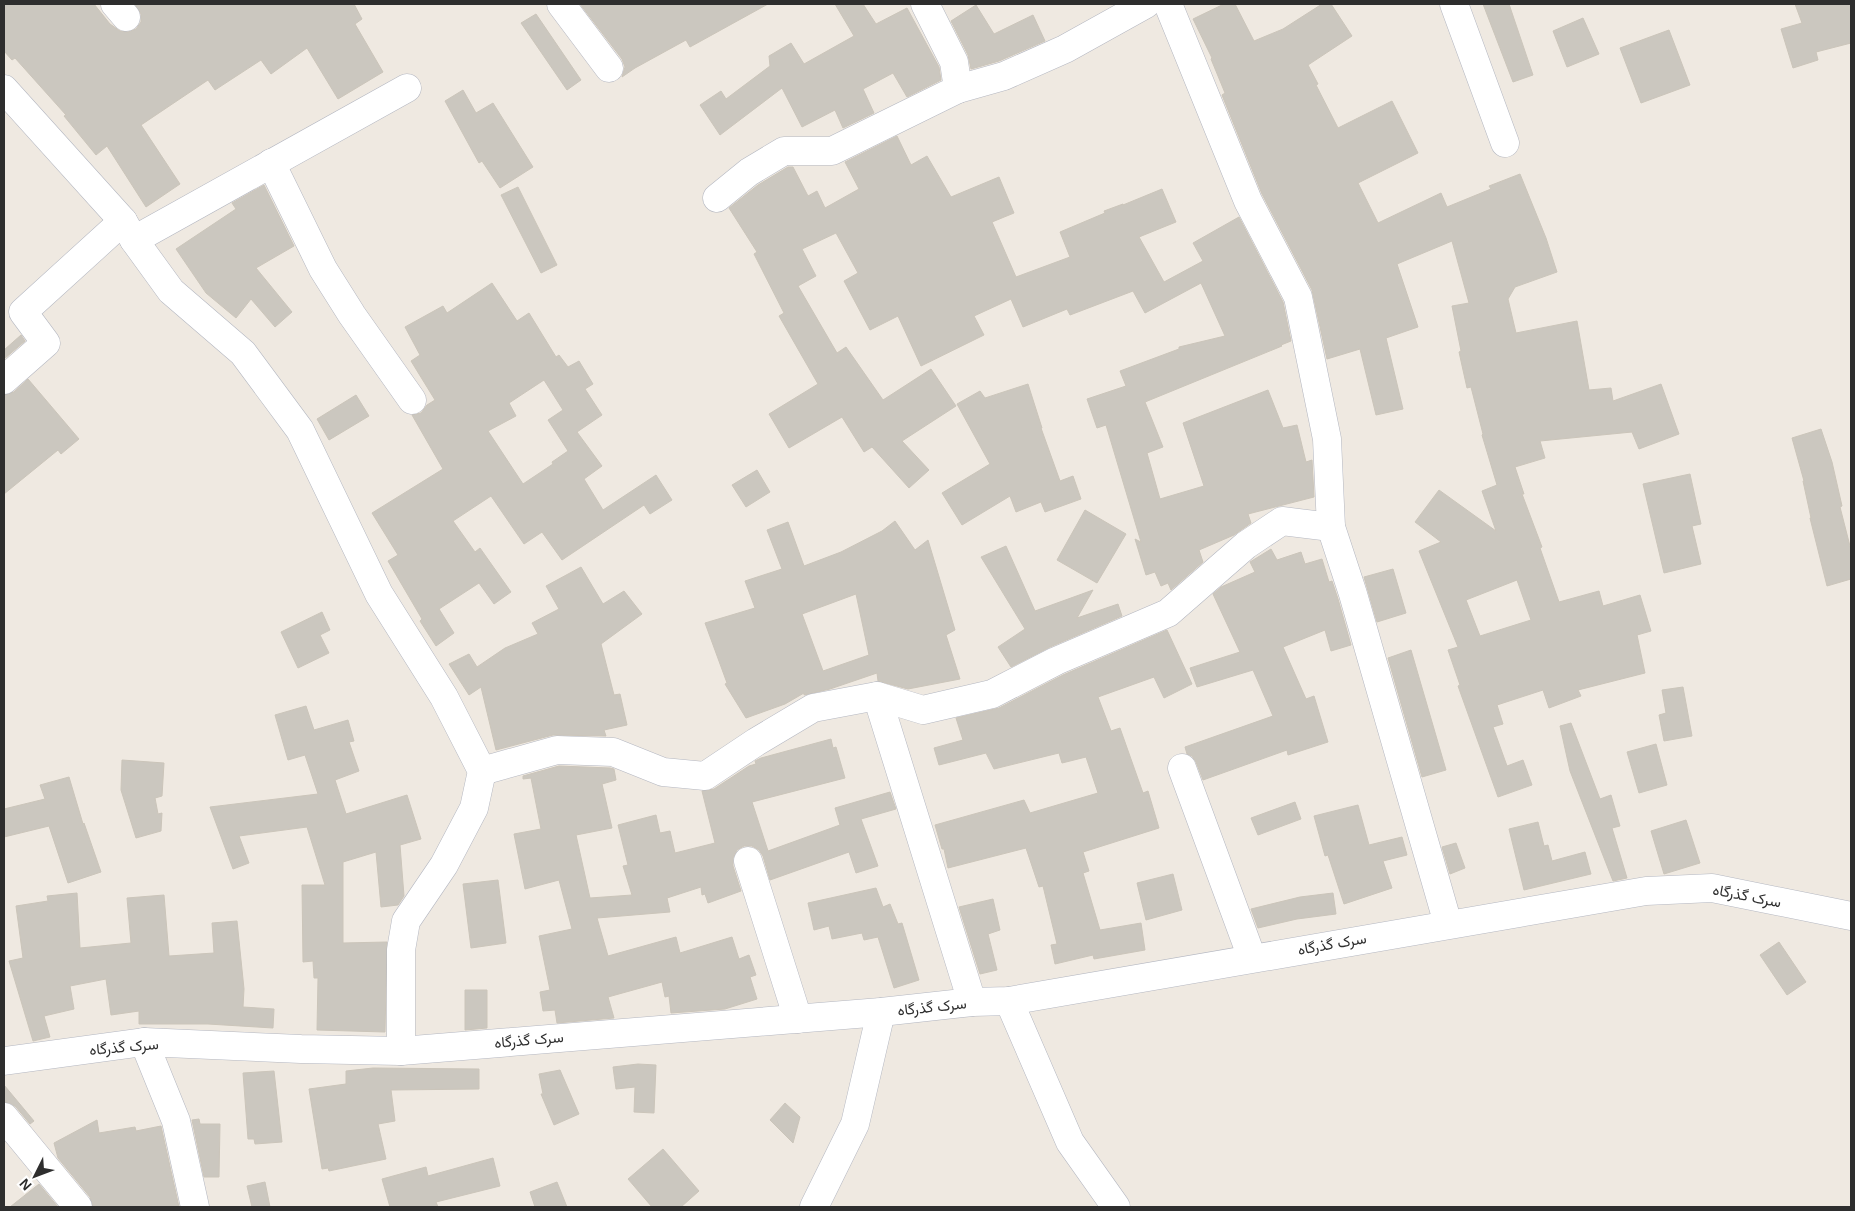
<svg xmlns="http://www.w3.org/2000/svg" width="1855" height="1211" font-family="Arial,Vazirmatn,sans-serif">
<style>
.building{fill:#cbc7bf;stroke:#cbc5ba;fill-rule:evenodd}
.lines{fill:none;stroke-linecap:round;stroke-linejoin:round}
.minor-casing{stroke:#b4b7c1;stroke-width:29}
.minor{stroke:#fff;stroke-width:28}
.labels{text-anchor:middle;stroke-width:4;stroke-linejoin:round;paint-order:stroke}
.street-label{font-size:15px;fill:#2e2e2e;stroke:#fff}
</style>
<rect width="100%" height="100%" fill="#efe9e1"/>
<g class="building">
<polygon points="4,4 94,4 110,24 120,31 128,32 136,29 141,22 141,14 135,4 354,4 362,19 355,24 383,72 338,99 307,48 271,74 261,60 215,90 208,80 141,125 180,184 146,207 107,146 96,155 64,116 66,115 15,58 12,60 4,51"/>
<polygon points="580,4 768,4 690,47 686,40 635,68 622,77 625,67 622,59"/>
<polygon points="835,4 863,4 876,24 907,8 939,67 941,80 907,97 893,73 863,89 874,113 843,128 835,110 802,127 782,88 720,135 700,105 721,91 726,99 770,66 769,56 791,43 804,64 854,36"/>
<path d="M1224,4H1235L1254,41L1283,29L1322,4H1331L1352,36L1308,65L1318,84L1316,85L1338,128L1392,101L1418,153L1358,183L1378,223L1441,193L1447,207L1491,189L1489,186L1520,174L1546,238L1557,272L1515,287L1508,299L1516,333L1577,321L1589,390L1611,388L1613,401L1661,384L1679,434L1639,449L1632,432L1540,441L1545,458L1515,467L1524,494H1522L1542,547L1540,548L1559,602L1599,591L1603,606L1640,595L1651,631L1637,635L1645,673L1578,690L1581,696L1549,708L1543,690L1497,705L1503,724L1493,727L1507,766L1523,760L1532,785L1498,797L1458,686L1460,685L1448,650L1458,647L1419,551L1441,542L1415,522L1439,490L1496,531L1482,491L1497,485L1482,435L1483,434L1471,387L1467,388L1459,352L1461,351L1452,306L1469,303L1452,241L1397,264L1418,327L1386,338L1403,409L1376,415L1360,349L1327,359L1312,290L1262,194L1222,95L1225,93L1211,59L1212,58L1193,19ZM1517,580L1531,620L1480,636L1466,600Z"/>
<polygon points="1483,4 1509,4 1533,75 1513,82"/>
<polygon points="1795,4 1851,4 1851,43 1816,52 1818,60 1793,68 1781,29 1802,23"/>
<polygon points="976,5 994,34 1033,15 1045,41 999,61 971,69 968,55 951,21"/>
<polygon points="536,14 581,80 567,90 521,23"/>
<polygon points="1583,18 1599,54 1567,67 1553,31"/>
<polygon points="1669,30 1690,85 1641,103 1620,48"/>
<polygon points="463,90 476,113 493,103 533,167 500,188 482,161 479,163 445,101"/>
<polygon points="897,136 911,165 927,156 951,197 999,177 1014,213 992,222 1016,277 1070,257 1060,232 1105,213 1104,211 1123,204 1123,205 1162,189 1176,222 1139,237 1164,282 1203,261 1193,243 1239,217 1283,302 1291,341 1281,345 1282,346 1145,402 1163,447 1147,453 1160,499 1204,486 1183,423 1268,390 1283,428 1297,425 1306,462 1312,460 1314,497 1248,514 1251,523 1234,535 1199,550 1203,562 1171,590 1168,583 1161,586 1155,572 1146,575 1135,539 1141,542 1106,425 1097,428 1087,399 1126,386 1120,371 1179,349 1179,347 1225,336 1201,283 1145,313 1133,291 1070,315 1067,309 1023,327 1011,299 974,316 984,335 921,366 898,316 870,330 844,281 858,273 836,233 802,249 816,276 798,286 837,353 846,347 883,400 931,369 956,406 902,441 929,470 909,488 872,447 864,452 842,417 789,448 769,414 818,384 779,316 784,313 754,254 757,252 729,208 758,185 788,167 793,167 808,196 817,191 825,208 859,189 845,162"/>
<polygon points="264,185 294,246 256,268 292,312 275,327 251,299 236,318 206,293 176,249 236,209 232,203"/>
<polygon points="518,187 557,265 541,273 501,195"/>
<path d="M492,283L517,321L529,313L556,357L559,355L568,367L579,361L593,384L585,389L602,415L577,432L602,466L584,479L603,510L656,475L672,500L650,514L644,505L562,560L542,532L524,544L491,496L453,521L475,552L480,548L511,592L494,604L479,583L439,609L454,633L436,646L420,621L422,619L388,561L398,555L372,513L443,469L412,415L421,413L427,405L435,400L411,361L420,355L405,327L443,306L447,313ZM544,380L563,410L548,420L568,451L552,462L553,464L523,484L488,431L516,416L509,403Z"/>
<polygon points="21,335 25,341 4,359 4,350"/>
<polygon points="28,379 79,439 61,454 58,450 4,494 4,395 14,392"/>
<polygon points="1028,384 1042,428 1041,428 1060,481 1073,476 1081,499 1045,512 1041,502 1016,512 1010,496 962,525 942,493 990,464 957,404 980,391 985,398"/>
<polygon points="356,395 369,416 329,440 317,419"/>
<polygon points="1821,429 1832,462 1842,506 1840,507 1851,550 1851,579 1827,586 1810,518 1811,518 1803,481 1804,481 1792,438"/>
<polygon points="757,470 770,492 746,507 732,485"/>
<polygon points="1690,474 1701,524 1692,526 1701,564 1664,573 1643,484"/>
<polygon points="1085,510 1126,534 1097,583 1057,560"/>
<path d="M895,521L915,550L928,540L955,630L946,635L960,679L908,689L878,681L877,673L830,689L804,695V693L785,704L746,718L725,684L727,683L705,623L755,608L745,581L782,569L767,530L788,522L804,566L841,552L882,531ZM856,594L869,655L823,671L802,614Z"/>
<polygon points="1006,546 1035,611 1093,590 1077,618 1118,604 1122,616 1050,647 1011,667 998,647 1025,629 981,557"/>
<polygon points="1271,549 1277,560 1301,552 1305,564 1322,559 1329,582 1332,581 1338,599 1351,645 1331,651 1325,630 1283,647 1306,699 1314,696 1328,742 1288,755 1287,750 1203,780 1196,762 1192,756 1187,754 1185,747 1273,716 1253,670 1197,687 1190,668 1240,652 1213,594 1221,587 1255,572 1250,562"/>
<polygon points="581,567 603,604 624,591 642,614 601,644 614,695 620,694 627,725 604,730 606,736 553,735 496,750 481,687 469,695 449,664 469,654 477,667 505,648 538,634 532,623 559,609 546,586"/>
<polygon points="1393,569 1406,613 1377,622 1364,577"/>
<polygon points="322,612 330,630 320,635 329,653 298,668 281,632"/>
<polygon points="1167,630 1192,684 1164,698 1154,677 1098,697 1111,731 1120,728 1143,793 1148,791 1159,828 1083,852 1089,871 1083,873 1100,930 1141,923 1145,950 1094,959 1093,955 1055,964 1051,945 1057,944 1043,886 1039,887 1026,848 948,868 944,849 942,849 935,825 1024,800 1030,813 1098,793 1086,757 1062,763 1059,753 994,769 986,753 939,765 934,748 963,740 956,718 999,708 1063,675"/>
<polygon points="1411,650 1446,770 1422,777 1388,658"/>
<polygon points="1683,687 1692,736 1664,741 1659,715 1666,713 1662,690"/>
<polygon points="306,706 314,730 348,720 354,741 349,742 359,771 335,780 346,814 407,795 421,839 400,845 404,896 398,905 381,907 376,852 343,862 343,943 387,942 385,1032 317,1030 318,978 314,978 313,961 303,962 302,885 325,885 307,827 239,836 249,863 233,869 210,807 318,794 305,755 288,760 275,715"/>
<polygon points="1571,723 1600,799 1611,795 1620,826 1612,828 1627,878 1613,881 1570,771 1560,726"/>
<polygon points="831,739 833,748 836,747 845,778 752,802 768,851 840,825 835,808 890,792 896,809 861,819 878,866 856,873 849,852 770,880 763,856 759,850 752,846 744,846 737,850 733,858 733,866 741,891 708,903 705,894 702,895 701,887 667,898 670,912 597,918 608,956 676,937 680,953 732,937 739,959 749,955 756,975 750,977 757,999 725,1009 671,1013 669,996 665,997 662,982 608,997 614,1018 557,1023 555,1010 543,1011 540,992 550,990 539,936 572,929 559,880 525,889 514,834 541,829 531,778 523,779 523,776 559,766 610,768 614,769 616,780 602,784 612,828 576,835 590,898 632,895 623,866 628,865 618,825 656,815 660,833 670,831 675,853 715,843 702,791 714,789 749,766 756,764 755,761 761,758"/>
<polygon points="1656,744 1667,785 1639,793 1627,752"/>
<polygon points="122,760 164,763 162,796 155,798 158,814 162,813 161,831 136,838 121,790"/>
<polygon points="69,777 83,824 84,823 101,872 68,883 49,826 4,837 4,809 45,799 40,785"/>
<polygon points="1295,802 1301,819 1258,835 1251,818"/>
<polygon points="1358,805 1369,845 1402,837 1407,855 1383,861 1392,888 1344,904 1328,855 1325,856 1314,816"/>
<polygon points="1686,820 1700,863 1664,874 1651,831"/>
<polygon points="1538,822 1544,846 1548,845 1552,861 1585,852 1591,874 1524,890 1509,829"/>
<polygon points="1456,843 1465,868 1450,874 1442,847"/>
<polygon points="1173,874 1182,910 1146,920 1137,883"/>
<polygon points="498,880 506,943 471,948 463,884"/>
<polygon points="876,888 883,907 890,904 898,924 902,923 919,980 894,988 878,937 864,940 862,933 832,939 829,926 814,930 808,903"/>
<polygon points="77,893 80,948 131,943 127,898 164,895 169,956 214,953 212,923 237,921 244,989 243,1007 274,1009 273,1028 208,1024 139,1024 139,1011 111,1015 106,979 70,986 74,1009 44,1016 50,1037 33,1041 9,961 23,958 16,906 48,901 47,896"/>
<polygon points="1333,893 1336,914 1297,919 1258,928 1251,909 1300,897"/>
<polygon points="993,899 1000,930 988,934 997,970 980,974 959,907"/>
<polygon points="1779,942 1806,982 1787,995 1760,955"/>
<polygon points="465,990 487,990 487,1028 465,1030"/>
<polygon points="638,1064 656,1065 654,1113 634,1112 635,1087 616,1089 613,1067"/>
<polygon points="373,1068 479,1069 479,1089 391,1090 395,1121 378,1124 386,1159 329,1171 328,1168 322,1169 309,1089 346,1084 346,1071"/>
<polygon points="560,1070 579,1114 554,1125 541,1094 543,1094 539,1074"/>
<polygon points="274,1071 282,1142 255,1144 254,1139 248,1139 243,1073"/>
<polygon points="4,1085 34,1121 30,1124 16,1107 10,1103 4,1102"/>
<polygon points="785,1103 800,1117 793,1143 770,1120"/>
<polygon points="199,1119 200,1124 220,1124 219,1177 204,1177 192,1120"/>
<polygon points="97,1120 99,1133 135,1127 136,1131 161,1126 179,1207 93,1207 90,1197 58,1158 54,1143"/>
<polygon points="663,1149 699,1191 681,1207 652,1207 628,1179"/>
<polygon points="493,1158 500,1186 436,1202 438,1207 390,1207 382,1179 426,1167 428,1176"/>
<polygon points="265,1182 270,1207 252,1207 247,1186"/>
<polygon points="557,1182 567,1207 535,1207 530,1192"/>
<polygon points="39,1184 58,1207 10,1207"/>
</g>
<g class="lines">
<g class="minor-casing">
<g id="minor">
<polyline points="115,4 126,17"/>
<polyline points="561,4 609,68"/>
<polyline points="1168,4 1248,201 1298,297 1327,439 1331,527 1353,594 1448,924"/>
<polyline points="1454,4 1505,143"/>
<polyline points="4,89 123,221 134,240 171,291 243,353 300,430 379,594 444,697 482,771 474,808 444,865 406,921 401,950 401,1051"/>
<polyline points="958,89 1004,76 1065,49 1146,4"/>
<polyline points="271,163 323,269 352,315 412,400"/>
<polyline points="717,198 749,172 784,151 832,151 958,89 954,62 925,4"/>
<polyline points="134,240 407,88"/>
<polyline points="4,380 46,343 23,312 123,221"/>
<polyline points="877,696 972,1002"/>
<polyline points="1182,768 1252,958"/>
<polyline points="482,771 557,750 613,752 663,772 705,776 756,742 813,708 877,696 923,710 992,694 1056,661 1168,613 1246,545 1282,521 1331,527"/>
<polyline points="748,861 798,1019"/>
<polyline points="1009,1001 1070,1142 1116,1207"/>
<polyline points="144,1042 176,1121 195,1207"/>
<polyline points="4,1061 144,1042 301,1049 401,1051 881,1012 972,1002 1009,1001 1646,891 1712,888 1851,916"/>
<polyline points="4,1117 78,1207"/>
<polyline points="814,1207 855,1124 881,1012"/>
</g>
</g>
<use href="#minor" class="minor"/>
</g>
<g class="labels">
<g class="street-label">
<text transform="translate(1747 896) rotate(11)" y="5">سرک گذرگاه</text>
<text transform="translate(1332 944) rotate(-10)" y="5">سرک گذرگاه</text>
<text transform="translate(932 1007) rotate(-6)" y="5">سرک گذرگاه</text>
<text transform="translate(529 1040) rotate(-5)" y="5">سرک گذرگاه</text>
<text transform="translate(124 1047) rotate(-5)" y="5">سرک گذرگاه</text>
</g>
</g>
<rect width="1855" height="1211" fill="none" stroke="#2e2e2e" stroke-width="10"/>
<g transform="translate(35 1176) rotate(228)" stroke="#ffffff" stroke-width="4" paint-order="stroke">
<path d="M0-4L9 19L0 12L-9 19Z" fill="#2e2e2e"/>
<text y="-8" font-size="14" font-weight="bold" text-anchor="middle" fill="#2e2e2e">N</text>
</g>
</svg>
